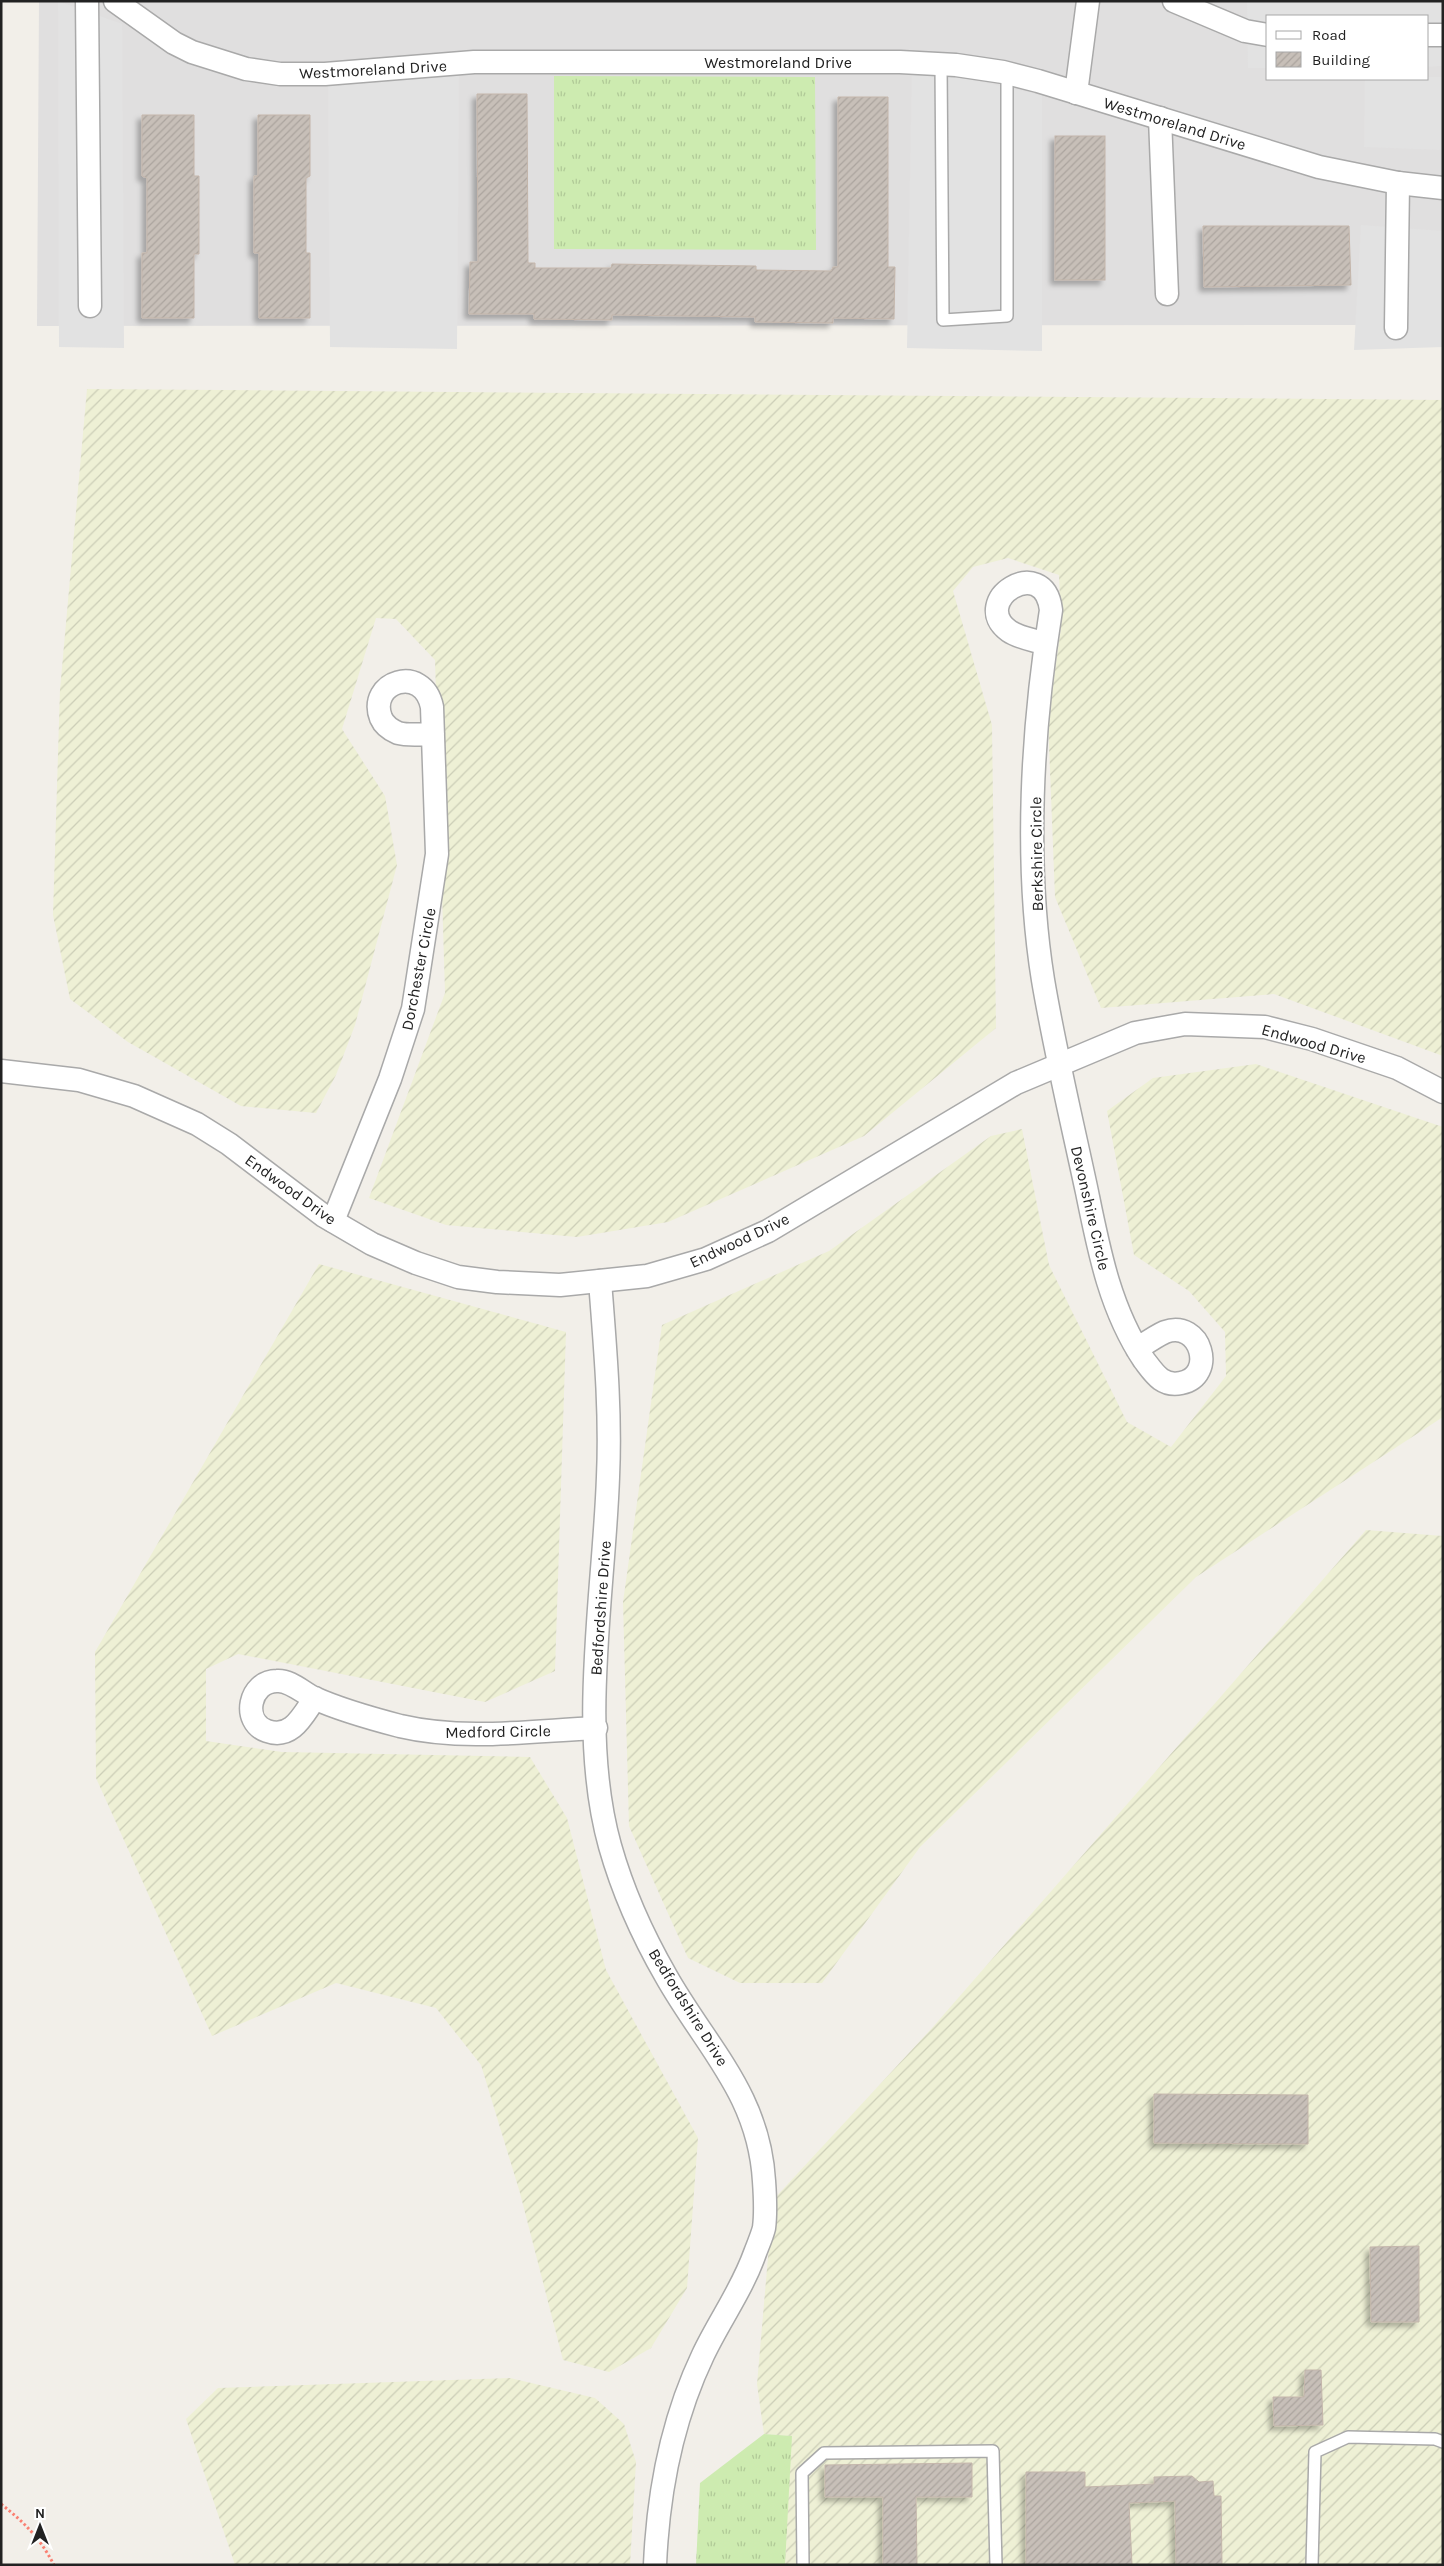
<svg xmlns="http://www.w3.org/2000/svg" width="1444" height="2566" font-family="Karla,sans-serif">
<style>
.residential{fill:#e0dfdf;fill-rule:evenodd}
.farmland{fill:url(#farmland-furrows)}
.grass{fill:url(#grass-tufts)}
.parking{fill:#e2e2e2}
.building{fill:url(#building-hatch);stroke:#c4b6ab;filter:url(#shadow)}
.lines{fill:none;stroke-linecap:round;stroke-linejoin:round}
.lane-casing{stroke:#a9a9a9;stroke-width:14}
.street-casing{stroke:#a9a9a9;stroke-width:25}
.path{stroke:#fa8072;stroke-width:3;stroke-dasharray:2.5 2.5;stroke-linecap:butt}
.lane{stroke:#fff;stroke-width:11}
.street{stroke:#fff;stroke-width:22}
.labels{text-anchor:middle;stroke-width:4;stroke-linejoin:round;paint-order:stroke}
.street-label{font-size:16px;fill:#222;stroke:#fff}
</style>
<defs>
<pattern id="farmland-furrows" width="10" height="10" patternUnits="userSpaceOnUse" patternTransform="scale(1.25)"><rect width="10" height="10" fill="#eef0d5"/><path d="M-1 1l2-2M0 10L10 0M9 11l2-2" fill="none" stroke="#ccceb7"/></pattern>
<pattern id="grass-tufts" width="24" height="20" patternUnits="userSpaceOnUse" patternTransform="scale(1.25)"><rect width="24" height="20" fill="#cdebb0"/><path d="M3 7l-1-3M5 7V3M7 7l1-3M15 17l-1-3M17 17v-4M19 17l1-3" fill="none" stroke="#b0c997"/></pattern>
<pattern id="building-hatch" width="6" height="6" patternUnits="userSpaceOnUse" patternTransform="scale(1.25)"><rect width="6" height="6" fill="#c7bfb8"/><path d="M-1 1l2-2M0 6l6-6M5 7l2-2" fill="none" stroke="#aba49e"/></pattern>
<filter id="shadow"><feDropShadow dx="-4.5" dy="4.5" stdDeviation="2.5" flood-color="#0004"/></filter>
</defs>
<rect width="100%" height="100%" fill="#f2efe9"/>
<path class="residential" d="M39,1H1443V325L37,326ZM1268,16H1428V79H1268Z"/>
<g class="farmland">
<polygon points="87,389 1443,400 1443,1056 1274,994 1101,1008 1055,897 1048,719 1061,628 1059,575 1008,558 973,567 953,591 992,725 996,1028 864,1136 668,1222 577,1237 446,1225 369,1198 445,993 435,660 396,619 376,618 342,729 385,796 397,865 355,1025 336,1075 316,1113 241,1106 128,1042 70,999 53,915 60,690"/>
<polygon points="1256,1064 1443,1127 1443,1417 1196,1577 920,1847 822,1983 740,1983 688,1958 629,1826 623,1602 662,1325 829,1251 991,1136 1022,1129 1049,1265 1127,1422 1171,1447 1226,1376 1225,1332 1189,1291 1134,1255 1107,1111 1153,1078"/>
<polygon points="319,1264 566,1332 555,1671 485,1702 238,1654 206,1669 206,1741 282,1752 530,1757 567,1818 606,1970 698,2138 687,2288 651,2348 609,2372 563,2360 520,2193 481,2065 436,2008 336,1983 212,2036 96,1778 95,1652"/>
<polygon points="1366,1530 1443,1536 1443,2565 785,2565 791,2436 764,2434 757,2384 773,2200 932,2028"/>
<polygon points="510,2378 595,2398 624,2424 636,2462 630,2565 235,2565 186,2419 218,2388"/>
</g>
<g class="grass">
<polygon points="554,76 815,77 816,250 554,249"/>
<polygon points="764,2434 792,2436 785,2565 696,2565 700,2483"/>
</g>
<g class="parking">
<polygon points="58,1 122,24 124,348 59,347"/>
<polygon points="1247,1 1443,1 1443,66 1428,67 1428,16 1268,16 1268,68 1248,68"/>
<polygon points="912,67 1042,95 1042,351 907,348"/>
<polygon points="459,75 457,349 330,347 328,85"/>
<polygon points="1428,77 1443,77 1443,150 1364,147 1365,79"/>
<polygon points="1361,225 1443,231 1443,347 1354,350"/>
</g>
<g class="building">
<polygon points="477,94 527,94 528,263 535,263 535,268 611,268 612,264 756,266 756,270 831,271 833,267 838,267 838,97 888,97 888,267 895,267 894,319 833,318 833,323 755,322 755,317 612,315 612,320 534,319 534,314 469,314 470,262 478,262"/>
<polygon points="142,115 194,115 194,176 199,176 199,254 194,254 194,318 142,318 142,253 147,253 147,178 142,176"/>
<polygon points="258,115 310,115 310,176 306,178 306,253 310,253 310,318 259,318 259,253 254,253 254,176 258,176"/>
<rect x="1055" y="136" width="50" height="144"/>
<polygon points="1203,226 1349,226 1351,285 1204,287"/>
<polygon points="1154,2094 1308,2095 1308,2144 1154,2143"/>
<polygon points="1419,2246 1419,2322 1371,2322 1370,2247"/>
<polygon points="1305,2370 1321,2370 1323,2425 1274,2426 1273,2397 1304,2397"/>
<polygon points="972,2463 972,2497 916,2497 917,2565 883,2565 883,2497 825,2497 825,2465"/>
<polygon points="1026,2472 1085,2472 1085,2487 1154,2484 1154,2477 1192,2476 1199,2482 1213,2481 1214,2496 1221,2496 1222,2565 1176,2565 1175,2501 1129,2503 1132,2565 1026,2565"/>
</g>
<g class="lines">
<g class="lane-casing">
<g id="lane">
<polyline points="941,65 943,320 1007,316 1007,73"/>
<polyline points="803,2565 802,2473 824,2453 993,2451 996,2565"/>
<polyline points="1312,2565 1315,2452 1348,2437 1435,2439 1443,2442"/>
</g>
</g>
<g class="street-casing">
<g id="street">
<polyline points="87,1 90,306"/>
<polyline points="115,1 174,43 192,52 246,69 280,74 325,74 474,62 900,62 956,65 1003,72 1038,81 1319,167 1398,183 1443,188"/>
<polyline points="1174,1 1245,31 1268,35"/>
<polyline points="1428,35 1443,35"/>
<polyline points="1076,93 1088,1"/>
<polyline points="1160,118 1167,294"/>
<polyline points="1396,328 1398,183"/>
<path d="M1046,644C1034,640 1019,638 1009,631C968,601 1044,552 1051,610C1032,728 1024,862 1043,980C1055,1051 1072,1122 1087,1192C1099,1251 1110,1309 1144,1360C1154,1373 1162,1387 1181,1383C1217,1376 1201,1319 1165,1332C1156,1336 1146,1343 1137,1349"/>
<polyline points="1,1071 79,1080 134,1096 197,1124 229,1144 324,1216 372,1244 416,1263 458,1277 497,1282 560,1285 647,1276 706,1259 768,1231 1016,1083 1135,1033 1185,1024 1265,1027 1312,1039 1397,1068 1443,1092"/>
<path d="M333,1221L390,1079L413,1009L437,854L432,707C423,663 367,682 381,718C384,725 391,730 398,733C409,736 422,734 433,734"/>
<path d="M600,1281C605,1346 611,1411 608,1477C604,1594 578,1732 610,1846C623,1892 643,1936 666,1976C706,2047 759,2094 764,2181C765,2195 766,2213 764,2228C762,2236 758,2245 755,2253C742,2290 719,2321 703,2355C672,2420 658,2494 655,2565"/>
<path d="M315,1698C303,1715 292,1740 267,1731C241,1722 249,1681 277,1681C290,1680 302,1692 314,1698C336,1708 377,1720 400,1726C464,1741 531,1731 596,1728"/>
</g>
</g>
<path class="path" d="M1,2504C25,2523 40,2538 54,2565"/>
<use href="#lane" class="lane"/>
<use href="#street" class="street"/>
</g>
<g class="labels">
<g class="street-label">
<text x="778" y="68">Westmoreland Drive</text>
<text transform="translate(373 69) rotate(-3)" y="6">Westmoreland Drive</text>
<text transform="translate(1175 123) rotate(17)" y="6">Westmoreland Drive</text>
<text transform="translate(1036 854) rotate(-91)" y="6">Berkshire Circle</text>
<text transform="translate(418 969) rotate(-79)" y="6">Dorchester Circle</text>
<text transform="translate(1314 1043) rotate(16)" y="6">Endwood Drive</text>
<text transform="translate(291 1189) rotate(36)" y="6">Endwood Drive</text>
<text transform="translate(1091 1208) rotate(77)" y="6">Devonshire Circle</text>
<text transform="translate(739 1240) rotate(-25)" y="6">Endwood Drive</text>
<text transform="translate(600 1608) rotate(-86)" y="6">Bedfordshire Drive</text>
<text transform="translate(498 1731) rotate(-1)" y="6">Medford Circle</text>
<text transform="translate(689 2007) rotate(58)" y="6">Bedfordshire Drive</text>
</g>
</g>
<rect width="1444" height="2566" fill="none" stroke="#222222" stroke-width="5"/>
<rect x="1266" y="15" width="162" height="65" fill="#ffffff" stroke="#a7a7a7"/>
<rect x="1276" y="31" width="25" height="8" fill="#ffffff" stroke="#a7a7a7"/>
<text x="1312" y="40" font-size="15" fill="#222222">Road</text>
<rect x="1276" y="52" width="25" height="15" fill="url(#building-hatch)" stroke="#a7a7a7"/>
<text x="1312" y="65" font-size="15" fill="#222222">Building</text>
<g transform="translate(40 2526)" stroke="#ffffff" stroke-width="4" paint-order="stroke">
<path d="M0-4L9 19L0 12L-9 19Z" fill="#222222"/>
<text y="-8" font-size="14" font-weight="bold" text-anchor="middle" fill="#222222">N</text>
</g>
</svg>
